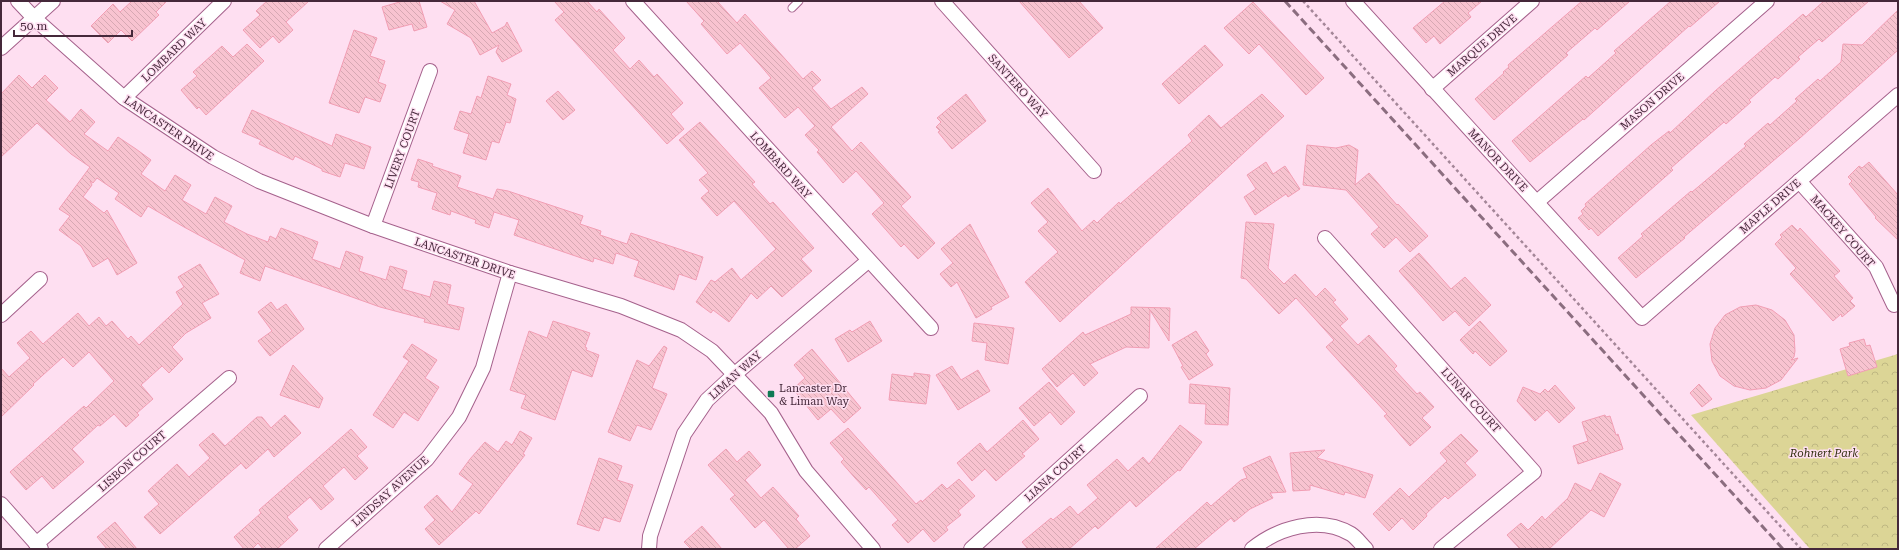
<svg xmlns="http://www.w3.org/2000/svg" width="1899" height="550" font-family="'Roboto Serif',serif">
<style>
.park{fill:url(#park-crowns)}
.building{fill:url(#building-back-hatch);stroke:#f29eb4}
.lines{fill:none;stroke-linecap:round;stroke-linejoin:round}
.lane-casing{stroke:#a5618c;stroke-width:9}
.street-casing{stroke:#a5618c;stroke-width:16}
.path{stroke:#a48698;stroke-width:2.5;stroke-dasharray:3 3;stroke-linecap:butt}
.lane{stroke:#fff;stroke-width:7}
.street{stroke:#fff;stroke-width:14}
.rail{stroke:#8b6d7f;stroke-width:3;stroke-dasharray:8 4;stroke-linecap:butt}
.poi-dot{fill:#0f7a54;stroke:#fedff1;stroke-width:1.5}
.labels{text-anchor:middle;stroke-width:3;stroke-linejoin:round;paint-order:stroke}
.street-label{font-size:11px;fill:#45283a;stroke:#fedff1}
.poi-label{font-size:11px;fill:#45283a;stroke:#fedff1;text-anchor:start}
.park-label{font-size:11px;font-style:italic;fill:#343112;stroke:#fedff1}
</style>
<defs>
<pattern id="park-crowns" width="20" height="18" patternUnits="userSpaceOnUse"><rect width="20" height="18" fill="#dcd596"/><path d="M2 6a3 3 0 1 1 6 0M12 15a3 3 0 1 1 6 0" fill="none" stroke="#beb782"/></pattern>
<pattern id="building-back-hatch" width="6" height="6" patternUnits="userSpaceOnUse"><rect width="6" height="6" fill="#f8c3d0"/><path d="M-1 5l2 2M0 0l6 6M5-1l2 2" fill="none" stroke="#d6a8b3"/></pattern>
</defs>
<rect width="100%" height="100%" fill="#fedff1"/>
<polygon class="park" points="1898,354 1898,549 1810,549 1691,415"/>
<g class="building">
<polygon points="132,1 167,1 156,12 159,15 132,41 121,30 108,43 91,26 113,4 120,12"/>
<polygon points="267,1 309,1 286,22 293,30 279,43 273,36 260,48 243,30 260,15 256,11"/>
<polygon points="403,1 419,1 427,27 414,31 412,24 389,30 382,7"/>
<polygon points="440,1 474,1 492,33 505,26 507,22 522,51 502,62 496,52 499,45 480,55 471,38 447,24 455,10"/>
<polygon points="554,1 587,1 597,12 599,9 625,38 613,50 630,69 639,60 654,77 657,74 683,103 671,114 684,129 667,144 555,20 564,12"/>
<polygon points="686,1 717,1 737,23 745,14 803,79 812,71 821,80 812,88 831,109 862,87 868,94 831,127 852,151 861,142 890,174 911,197 901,206 935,243 918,259 904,244 901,247 872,214 884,203 873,190 856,171 843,183 817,152 819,150 805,135 815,126 798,107 785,118 759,88 771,78 760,65 740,43 727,54 701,24 704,21"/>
<polygon points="1019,1 1079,1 1103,28 1069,58"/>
<polygon points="1445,1 1482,1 1468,13 1471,17 1440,44 1434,36 1426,43 1413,28"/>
<polygon points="1582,1 1630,1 1597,30 1595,28 1566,53 1568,55 1494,120 1475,99 1504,73 1503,72 1509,67 1508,65"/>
<polygon points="1671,1 1720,1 1690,27 1689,26 1584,120 1583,119 1530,162 1512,141 1586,76 1588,78 1616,53 1614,51"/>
<polygon points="1824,1 1869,1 1822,42 1819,39 1798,57 1800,59 1778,79 1775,77 1749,100 1751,102 1726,124 1724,122 1696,146 1671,168 1673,170 1598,236 1591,228 1589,230 1578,218 1583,214 1581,211 1586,206 1585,204 1651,145 1669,131 1670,133 1715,91 1803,14 1806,17"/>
<polygon points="1253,2 1324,78 1306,95 1259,44 1249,54 1224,28"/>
<polygon points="1898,10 1898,50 1800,138 1684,237 1685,238 1636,278 1618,258 1643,236 1641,234 1691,191 1692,192 1717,171 1746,146 1744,144 1768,123 1770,125 1797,101 1795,99 1818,79 1820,81 1841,62 1843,44 1862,45"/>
<polygon points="354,30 377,38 370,56 385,61 378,82 386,85 380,102 365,97 359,113 329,103"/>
<polygon points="247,44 264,61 206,115 199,107 197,109 181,90 197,76 193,72 222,46 233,57"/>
<polygon points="1205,45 1223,65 1179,104 1162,84"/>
<polygon points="19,75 32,88 45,75 58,88 46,100 70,122 81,109 95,122 84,134 108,151 118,137 136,149 151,160 141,174 165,191 175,175 191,185 182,200 206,214 215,197 232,206 224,222 247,234 268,242 270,236 276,239 281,228 318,242 312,259 340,269 346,251 363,257 359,271 386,280 390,266 407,271 402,289 430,297 434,281 451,285 447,304 464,308 459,330 424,322 425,319 380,307 265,266 260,281 240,273 245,260 184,227 148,206 141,217 115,199 119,193 97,178 93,183 90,181 92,185 83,197 104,213 107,210 137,263 117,275 108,258 93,267 81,246 59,230 70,216 59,209 90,167 71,154 37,123 1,157 1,94"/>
<polygon points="488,76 511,84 507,95 516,99 510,123 506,122 499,143 492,141 486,160 463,153 469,134 454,129 460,111 471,114 477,96 481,98"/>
<polygon points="558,91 575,110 563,120 546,101"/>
<polygon points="966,94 986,121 952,149 938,132 940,131 936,127 941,122 937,118"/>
<polygon points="1262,94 1284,116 1060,322 1025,282 1058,252 1038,231 1048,222 1031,203 1048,188 1082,231 1094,220 1097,223 1119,202 1120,204 1192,141 1188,135 1209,115 1221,128"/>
<polygon points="252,110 332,146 336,134 371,147 364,169 345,163 340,177 322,171 322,169 295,156 293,160 259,144 261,140 242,132"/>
<polygon points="700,122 755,182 752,184 770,204 773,202 814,248 801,259 812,271 798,283 782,297 771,286 757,299 751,293 729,322 713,310 711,313 696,302 711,280 715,282 732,268 741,280 776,249 734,201 717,216 701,198 709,191 699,180 708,173 679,140"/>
<polygon points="1307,145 1336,148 1349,145 1358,150 1355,185 1369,173 1397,205 1398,204 1428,236 1410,252 1396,237 1384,248 1371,234 1379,227 1346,190 1303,185"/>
<polygon points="418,159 433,164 432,166 461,176 457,187 493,199 497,189 508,191 583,216 580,224 601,231 600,235 627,244 631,233 703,257 696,280 679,274 674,290 634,276 639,261 616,253 613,264 594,258 593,262 514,235 519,220 494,212 489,228 475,223 476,220 451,211 450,215 432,209 437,193 418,187 419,182 411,180"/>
<polygon points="1266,162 1273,174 1285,166 1300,189 1288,197 1286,194 1255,215 1244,197 1256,189 1247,175"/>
<polygon points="1869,162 1898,195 1898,240 1875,218 1876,217 1849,184 1852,181 1848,177 1859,166 1862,168"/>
<polygon points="1246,222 1274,224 1268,268 1284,284 1295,274 1316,297 1325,288 1336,300 1333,302 1348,319 1340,326 1358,345 1369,335 1397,366 1394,369 1417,394 1420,392 1434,407 1422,418 1431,427 1410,446 1384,416 1387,414 1326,347 1334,340 1296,298 1279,314 1246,279 1241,278"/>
<polygon points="970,224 1009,297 991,307 992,309 976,318 957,282 951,287 940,274 953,263 941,249"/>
<polygon points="1792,225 1798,231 1800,228 1840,271 1834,276 1853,298 1850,301 1855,306 1842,317 1841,314 1833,321 1790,274 1796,268 1775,244 1782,237 1780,235"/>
<polygon points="1419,253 1451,289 1465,277 1491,305 1469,326 1455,311 1443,321 1399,271"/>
<polygon points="200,264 219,294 202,303 211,318 186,333 172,347 183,359 169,373 162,366 141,385 153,399 137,413 139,415 126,427 114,414 100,426 98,425 72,449 84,462 53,489 42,476 26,490 10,472 84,406 86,408 114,381 89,352 73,367 63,357 33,384 34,385 1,417 1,368 9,377 30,358 17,343 31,331 43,344 78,313 89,326 99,317 106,326 112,321 128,339 131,336 139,345 183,304 176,292 184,287 178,277"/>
<polygon points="271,302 277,310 286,304 304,329 270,356 258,341 272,331 258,312"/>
<polygon points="1756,305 1772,310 1785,320 1794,335 1795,351 1794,357 1791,360 1798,358 1781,380 1766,388 1750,390 1734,386 1720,376 1712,361 1710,344 1715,328 1725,315 1740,307"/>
<polygon points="1131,307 1170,308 1169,341 1150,310 1149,348 1126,347 1090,364 1098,373 1084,386 1073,373 1057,387 1042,369 1083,332 1085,335 1131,314"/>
<polygon points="553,321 590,333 585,347 587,348 586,350 599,355 592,377 572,370 555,420 521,408 526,395 510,390 529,331 547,338"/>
<polygon points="870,321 882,341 848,362 835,339 850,330 852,332"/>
<polygon points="1480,321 1507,351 1490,366 1475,351 1473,354 1460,340"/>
<polygon points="974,323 1014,328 1008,364 985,360 987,343 972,341"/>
<polygon points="1196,331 1209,351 1206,354 1213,365 1189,380 1181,367 1183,366 1172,345"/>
<polygon points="1864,339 1866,346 1870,345 1877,367 1848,376 1840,349 1850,346 1849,343"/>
<polygon points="412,344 437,360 425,378 439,387 418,421 404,412 393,428 373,415 409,361 403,357"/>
<polygon points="664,346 667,348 652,388 667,394 651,430 637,425 630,441 608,432 637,360 649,366"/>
<polygon points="812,349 861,408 844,423 831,409 818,420 793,389 805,378 794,365"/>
<polygon points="293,365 323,398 319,408 280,395"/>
<polygon points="952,366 961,380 978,370 990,391 958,410 936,375"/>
<polygon points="914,373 930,375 926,404 889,400 892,374 914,377"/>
<polygon points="1049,382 1075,412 1061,425 1050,412 1034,426 1019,408"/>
<polygon points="1190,384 1230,388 1228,425 1205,424 1206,404 1189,403"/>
<polygon points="1699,384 1712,399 1702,407 1690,393"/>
<polygon points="1555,385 1575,408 1559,423 1547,410 1535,421 1517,401 1523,387 1540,394 1545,389 1548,392"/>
<polygon points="285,415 301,433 274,457 268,449 246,469 241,463 160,534 144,517 159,504 148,491 177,464 189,477 210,458 199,445 213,433 225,446 257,417 262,417 271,428"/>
<polygon points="1605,415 1606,417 1610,416 1616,435 1618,434 1623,449 1578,464 1573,446 1588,441 1582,422"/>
<polygon points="1023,420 1039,439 1022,454 1025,456 996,481 985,469 972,481 957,463 980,443 987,452"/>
<polygon points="1180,425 1202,442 1180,471 1178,470 1136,507 1130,500 1098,529 1095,526 1069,549 1028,549 1022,542 1051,518 1053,520 1070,506 1078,515 1098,498 1087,485 1117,459 1128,471 1143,457 1149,464"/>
<polygon points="848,428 916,504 921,500 922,502 942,484 947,489 959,479 975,496 958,511 961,515 946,527 948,530 934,542 923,529 908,543 892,525 898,520 869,487 866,490 855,478 841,462 844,459 830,443"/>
<polygon points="351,429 367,447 357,456 368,468 355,480 344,467 323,486 334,499 321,510 310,497 287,517 298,530 277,549 263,549 258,543 252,549 244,549 234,537 261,513 259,510"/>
<polygon points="520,431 532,438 523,454 525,455 479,514 476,511 439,545 425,529 435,520 424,507 437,495 452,512 473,484 459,474 470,459 485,442 498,452 506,441 512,445"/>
<polygon points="1461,434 1478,451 1465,463 1476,475 1448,499 1445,496 1426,514 1427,516 1413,530 1402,518 1389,531 1373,514 1400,488 1409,497 1447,461 1440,453"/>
<polygon points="726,449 737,462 749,451 761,465 745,480 761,498 773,487 799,516 796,519 810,536 795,549 789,549 764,520 755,528 730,499 735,495 708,465"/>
<polygon points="1325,450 1317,458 1373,475 1365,498 1345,492 1344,495 1310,485 1310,490 1293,491 1290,453"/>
<polygon points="1270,456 1286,492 1270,493 1273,498 1250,509 1234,522 1231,518 1194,549 1155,549 1207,502 1211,506 1241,480 1247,478 1243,468"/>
<polygon points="599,458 622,466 617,480 633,485 620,522 604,517 599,531 577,524"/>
<polygon points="1600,473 1621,484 1604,517 1591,510 1549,549 1520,549 1507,535 1521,523 1528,530 1542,516 1545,520 1568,498 1575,483 1591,491"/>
<polygon points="115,522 137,549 107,549 97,537"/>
<polygon points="702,526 722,549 691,549 684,542"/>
</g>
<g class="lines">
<g class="lane-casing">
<polyline id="lane" points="792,8 799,1"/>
</g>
<g class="street-casing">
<g id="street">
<polyline points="18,1 34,18 124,98 213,157 259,181 373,226 510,273 621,306 681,330 712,351 771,413 806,471 873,549"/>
<polyline points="633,1 931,328"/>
<polyline points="942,1 1094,171"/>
<polyline points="1353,1 1642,318 1898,95"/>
<polyline points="1,48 53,1"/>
<polyline points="1432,89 1532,1"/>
<polyline points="124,98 224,1"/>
<polyline points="1799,181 1876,267 1894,305"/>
<polyline points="1537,202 1767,1"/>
<polyline points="373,226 430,71"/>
<polyline points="1325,238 1534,472 1441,549"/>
<polyline points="1,315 40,279"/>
<polyline points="1,504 41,549"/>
<polyline points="36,544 229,378"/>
<polyline points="326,549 427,459 459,417 483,368 510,273"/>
<polyline points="649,549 650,536 684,434 707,400 735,374 868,261"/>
<polyline points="971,549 1140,396"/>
<path d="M1252,549C1278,528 1319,515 1351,534C1356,537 1361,544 1366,549"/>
</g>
</g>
<polyline class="path" points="1303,1 1801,549"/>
<use href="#lane" class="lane"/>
<use href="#street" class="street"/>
<polyline class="rail" points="1285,1 1783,549"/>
</g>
<rect class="poi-dot" x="767" y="390" width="8" height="8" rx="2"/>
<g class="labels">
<g class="street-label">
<text transform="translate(1482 45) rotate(-41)" y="4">MARQUE DRIVE</text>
<text transform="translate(174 50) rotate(-44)" y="4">LOMBARD WAY</text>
<text transform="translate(1018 86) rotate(48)" y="4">SANTERO WAY</text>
<text transform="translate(1652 101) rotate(-41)" y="4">MASON DRIVE</text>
<text transform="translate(169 128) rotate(34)" y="4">LANCASTER DRIVE</text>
<text transform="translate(402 149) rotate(-70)" y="4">LIVERY COURT</text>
<text transform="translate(1498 160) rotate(47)" y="4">MANOR DRIVE</text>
<text transform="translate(781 165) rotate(48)" y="4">LOMBARD WAY</text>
<text transform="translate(1770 206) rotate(-41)" y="4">MAPLE DRIVE</text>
<text transform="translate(1843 231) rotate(49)" y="4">MACKEY COURT</text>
<text transform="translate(465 258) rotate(19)" y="4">LANCASTER DRIVE</text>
<text transform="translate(735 375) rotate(-42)" y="4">LIMAN WAY</text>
<text transform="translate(1471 400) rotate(48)" y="4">LUNAR COURT</text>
<text transform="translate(132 461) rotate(-41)" y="4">LISBON COURT</text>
<text transform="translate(1055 473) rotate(-42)" y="4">LIANA COURT</text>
<text transform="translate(390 491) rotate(-42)" y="4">LINDSAY AVENUE</text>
</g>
<g class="poi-label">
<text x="779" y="392">Lancaster Dr<tspan x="779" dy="13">&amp; Liman Way</tspan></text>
</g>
<g class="park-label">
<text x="1824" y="457">Rohnert Park</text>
</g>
</g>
<rect width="1899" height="550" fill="none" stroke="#45283a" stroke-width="4"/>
<path d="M14 30v6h118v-6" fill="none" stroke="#45283a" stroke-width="2"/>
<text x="20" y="30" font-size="12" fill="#45283a" stroke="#fedff1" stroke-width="3" paint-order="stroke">50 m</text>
</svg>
